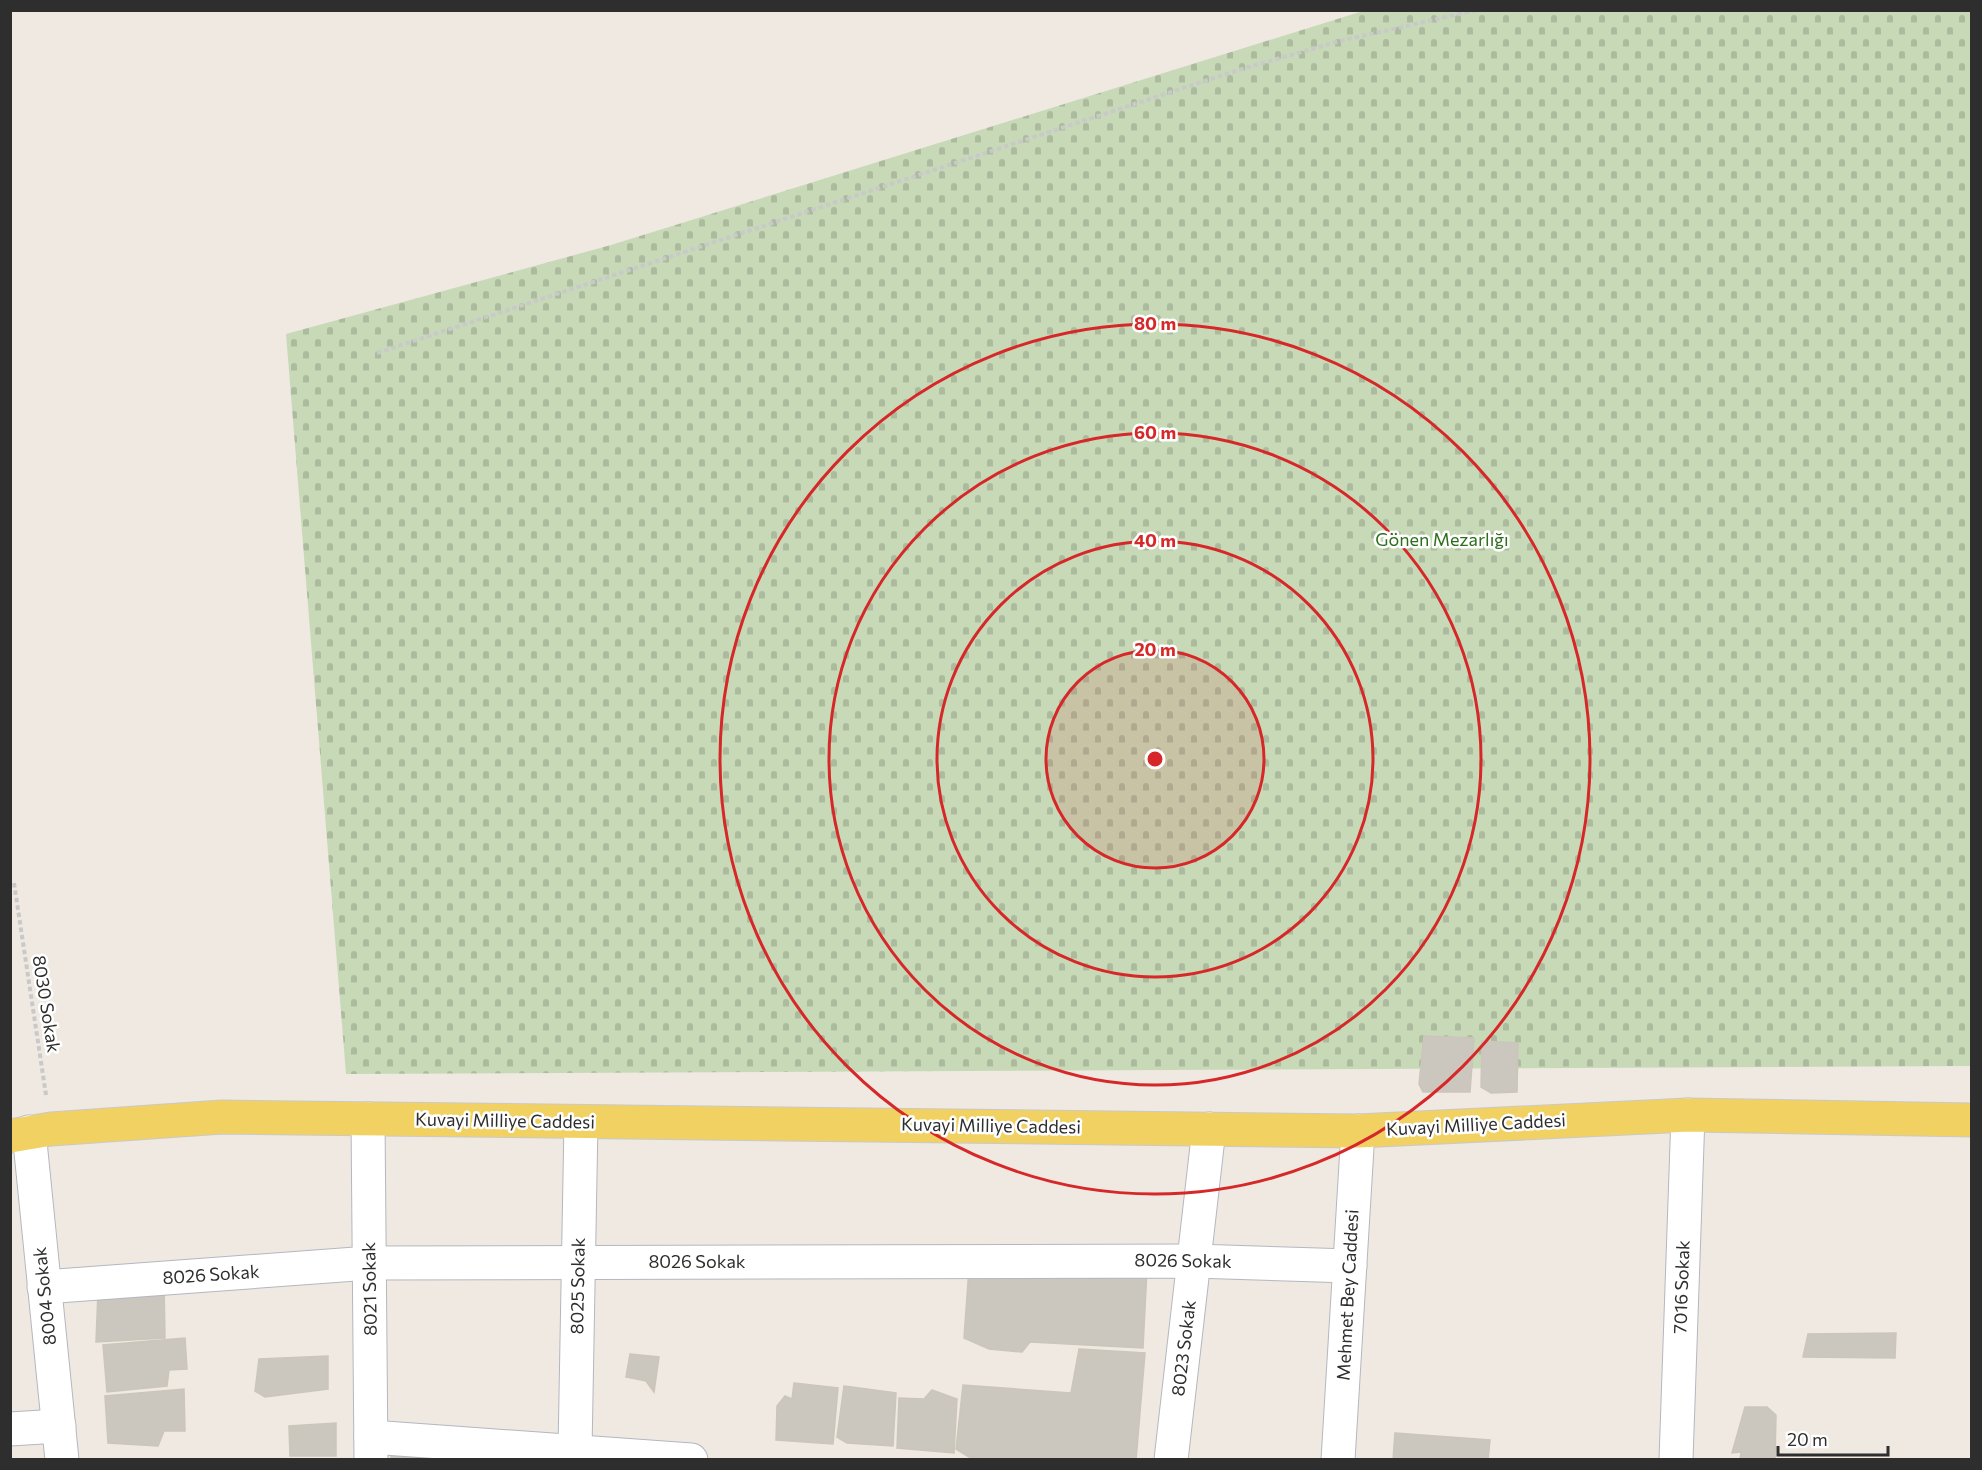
<svg xmlns="http://www.w3.org/2000/svg" width="1982" height="1470" font-family="Commissioner,sans-serif">
	<style>
		.cemetery { fill: url(#cemetery-stones) }
		.building { fill: #cbc7bf; stroke: #cbc5ba; stroke-width: 1.5 }
		.lines { fill: none; stroke-linecap: round; stroke-linejoin: round }
		.minor-casing { stroke: #b4b7c1; stroke-width: 35 }
		.major-casing { stroke: #c9c9c9; stroke-width: 35 }
		.path { stroke: #c9c9c9; stroke-width: 4; stroke-dasharray: 4.5 3; stroke-linecap: butt }
		.minor { stroke: #fff; stroke-width: 33 }
		.major { stroke: #f2d163; stroke-width: 33 }
		.ring { fill: none; stroke: #d62828; stroke-width: 3 }
		.labels { text-anchor: middle; stroke-width: 5; stroke-linejoin: round; paint-order: stroke }
		.park-label { font-size: 18px; fill: #2c6e1b; stroke: #fff }
		.street-label { font-size: 18px; fill: #2e2e2e; stroke: #fff }
		.centre { fill: #d62828; stroke: #fff; stroke-width: 3 }
		.ring-label { font-size: 18px; text-anchor: middle; font-weight: bold; fill: #d62828; stroke: #fff; stroke-width: 5; stroke-linejoin: round; paint-order: stroke }
	</style>
	<defs>
		<pattern id="cemetery-stones" width="16" height="16" patternUnits="userSpaceOnUse" patternTransform="scale(1.5)"><rect width="16" height="16" fill="#c8d9b8"/><path d="M2 7V4a2 2 0 0 1 4 0v3zM10 15v-3a2 2 0 0 1 4 0v3z" fill="#acbb9e"/></pattern>
	</defs>
	<rect width="100%" height="100%" fill="#efe9e1"/>
	<polygon class="cemetery" points="1363,11 1971,11 1971,1066 346,1074 286,334 611,245"/>
	<g class="building">
		<polygon points="1424,1036 1474,1038 1470,1092 1423,1092 1419,1084"/>
		<polygon points="1482,1041 1518,1043 1517,1092 1491,1093 1481,1087"/>
		<polygon points="969,1268 1147,1269 1143,1348 1030,1342 1022,1352 989,1349 964,1338"/>
		<polygon points="164,1283 165,1338 96,1342 98,1292"/>
		<polygon points="1896,1333 1895,1358 1803,1357 1808,1334"/>
		<polygon points="185,1338 187,1369 169,1370 167,1386 107,1392 103,1345"/>
		<polygon points="1079,1349 1145,1353 1136,1460 1008,1460 969,1457 956,1449 963,1385 1071,1393"/>
		<polygon points="630,1354 659,1357 654,1392 646,1381 626,1377"/>
		<polygon points="328,1356 328,1389 265,1397 255,1391 259,1359"/>
		<polygon points="794,1383 838,1388 833,1444 776,1440 777,1406 785,1396 792,1399"/>
		<polygon points="844,1386 896,1393 893,1446 847,1443 837,1437"/>
		<polygon points="184,1389 185,1431 164,1431 158,1446 108,1443 105,1396"/>
		<polygon points="932,1390 957,1399 954,1453 897,1448 899,1398 924,1399"/>
		<polygon points="1745,1407 1767,1407 1776,1415 1775,1460 1740,1460 1741,1452 1732,1453"/>
		<polygon points="336,1423 336,1456 290,1456 289,1426"/>
		<polygon points="1395,1433 1490,1440 1488,1460 1393,1460"/>
		<polygon points="391,1448 459,1460 391,1460"/>
	</g>
	<g class="lines">
		<g class="minor-casing">
			<g id="minor">
				<polyline points="368,1119 371,1460"/>
				<polyline points="29,1132 62,1460"/>
				<polyline points="44,1287 369,1263 1194,1261 1350,1266"/>
				<polyline points="10,1429 59,1426"/>
				<polyline points="371,1437 691,1460"/>
				<polyline points="575,1450 581,1122"/>
				<polyline points="1171,1460 1209,1129"/>
				<polyline points="1338,1460 1358,1131"/>
				<polyline points="1676,1460 1688,1115"/>
			</g>
		</g>
		<g class="major-casing">
			<polyline id="major" points="10,1136 51,1129 222,1117 1358,1131 1688,1115 1972,1120"/>
		</g>
		<g class="path">
			<polyline points="377,353 1235,71 1340,41 1477,10"/>
			<polyline points="14,883 46,1095"/>
		</g>
		<use href="#minor" class="minor"/>
		<use href="#major" class="major"/>
	</g>
	<circle cx="1155" cy="759" r="109" fill="#d62828" fill-opacity=".12"/>
	<g class="ring">
		<circle cx="1155" cy="759" r="109"/>
		<circle cx="1155" cy="759" r="218"/>
		<circle cx="1155" cy="759" r="326"/>
		<circle cx="1155" cy="759" r="435"/>
	</g>
	<g class="labels">
		<g class="park-label">
			<text x="1442" y="546">Gönen Mezarlığı</text>
		</g>
		<g class="street-label">
			<text transform="translate(46 1004) rotate(81)" y="6">8030 Sokak</text>
			<text transform="translate(505 1121) rotate(1)" y="6">Kuvayi Milliye Caddesi</text>
			<text transform="translate(1476 1125) rotate(-3)" y="6">Kuvayi Milliye Caddesi</text>
			<text transform="translate(991 1126) rotate(1)" y="6">Kuvayi Milliye Caddesi</text>
			<text transform="translate(1183 1261) rotate(1)" y="6">8026 Sokak</text>
			<text x="697" y="1268">8026 Sokak</text>
			<text transform="translate(211 1275) rotate(-4)" y="6">8026 Sokak</text>
			<text transform="translate(578 1286) rotate(-89)" y="6">8025 Sokak</text>
			<text transform="translate(1682 1287) rotate(-88)" y="6">7016 Sokak</text>
			<text transform="translate(370 1289) rotate(-91)" y="6">8021 Sokak</text>
			<text transform="translate(1348 1295) rotate(-87)" y="6">Mehmet Bey Caddesi</text>
			<text transform="translate(45 1296) rotate(-96)" y="6">8004 Sokak</text>
			<text transform="translate(1184 1348) rotate(-83)" y="6">8023 Sokak</text>
		</g>
	</g>
	<circle cx="1155" cy="759" r="9" class="centre"/>
	<g class="ring-label">
		<text x="1155" y="330">80 m</text>
		<text x="1155" y="439">60 m</text>
		<text x="1155" y="547">40 m</text>
		<text x="1155" y="656">20 m</text>
	</g>
	<rect width="1982" height="1470" fill="none" stroke="#2e2e2e" stroke-width="24"/>
	<path d="M1778 1446v9h110v-9" fill="none" stroke="#2e2e2e" stroke-width="3"/>
	<text x="1787" y="1446" font-size="18" fill="#2e2e2e" stroke="#ffffff" stroke-width="4.5" paint-order="stroke">20 m</text>
</svg>
